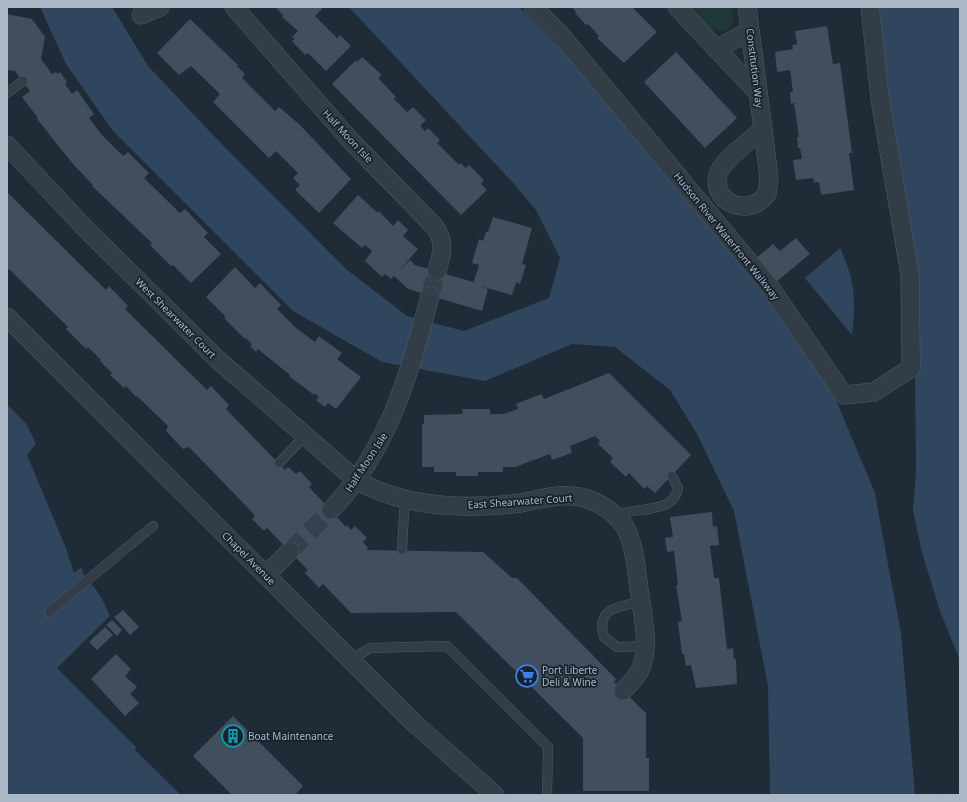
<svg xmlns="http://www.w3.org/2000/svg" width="967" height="802" font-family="'Noto Sans',sans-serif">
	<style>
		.green { fill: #213839 }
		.water { fill: #30465e }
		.pier { fill: #1f2b37 }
		.building { fill: #404e5d }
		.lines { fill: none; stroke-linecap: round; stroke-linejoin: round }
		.street-tunnel { stroke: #34404c; stroke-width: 18; stroke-dasharray: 18 9; stroke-linecap: butt }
		.lane-casing { stroke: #505b66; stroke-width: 10 }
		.street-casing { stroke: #505b66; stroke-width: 19 }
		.lane { stroke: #323d48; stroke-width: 9 }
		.street { stroke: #323d48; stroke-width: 18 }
		.labels { text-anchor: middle; stroke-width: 3.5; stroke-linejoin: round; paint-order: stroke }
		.street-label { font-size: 10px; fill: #acb8c5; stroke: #18222c }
		.poi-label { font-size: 10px; fill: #acb8c5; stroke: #18222c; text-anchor: start }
	</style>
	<rect width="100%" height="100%" fill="#1f2b37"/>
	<polygon class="green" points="688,7 731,7 734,23 725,31 708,30"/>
	<g class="water">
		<polygon points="40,7 112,7 148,66 213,135 346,269 407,316 464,331 549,298 560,258 536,210 515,185 349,7 519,7 572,61 764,290 836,400 875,493 879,516 901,633 915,795 770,795 768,686 734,511 697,434 670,390 615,347 572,344 485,381 382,362 293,311 113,131 66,64"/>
		<polygon points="875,7 960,7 960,728 905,512 913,510 916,471 914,274"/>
		<path d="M840,248C855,280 856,300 852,335L805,278Z"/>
		<polygon points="7,404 27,425 44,461 84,575 95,588 118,608 57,668 136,747 135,750 181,795 7,795"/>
	</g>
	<g class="pier">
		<polygon points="36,444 38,444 46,460 83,566 74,573 66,548 27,455"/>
		<polygon points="913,510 921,549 940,611 959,658 960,730 958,729 903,512"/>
		<polygon points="96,587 119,607 110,616 102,599 95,588"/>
		<polygon points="960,731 960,778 957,795 943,795 958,733"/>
	</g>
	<g class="building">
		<polygon points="275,7 321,7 322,9 315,16 337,38 340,35 351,46 326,71 308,53 305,55 292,41 295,39 292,37 298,31 282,17 284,16"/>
		<polygon points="572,7 632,7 657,32 624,63 597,38 599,36 588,24 586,25 575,13 576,12"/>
		<polygon points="7,14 32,19 45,37 41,59 52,74 56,72 58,74 60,72 67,82 65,84 72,94 77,90 94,114 89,118 102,135 123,156 128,152 149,173 144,178 180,213 185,209 208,233 204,237 221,254 191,283 173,265 171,266 150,245 152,243 92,186 93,185 73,164 37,119 38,118 22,97 30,91 15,71 7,70"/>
		<polygon points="190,19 238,65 237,66 245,74 242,78 275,111 279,107 300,125 351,179 319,213 295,190 300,185 293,178 298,173 276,151 269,158 213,102 220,94 191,66 179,75 157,53"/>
		<polygon points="827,26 833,64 840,63 852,153 849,153 854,190 821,195 819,182 814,183 813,178 796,180 793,160 802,159 800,148 798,149 797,137 799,137 794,103 791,104 790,92 793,92 790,70 777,72 775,52 793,49 792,45 797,44 795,31"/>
		<polygon points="676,52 737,118 705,148 644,82"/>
		<polygon points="362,57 382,75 378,78 396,97 394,99 407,112 413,107 426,120 420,126 425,131 428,128 440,140 437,143 459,165 460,163 466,168 469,165 484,180 481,184 487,190 461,215 332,84 356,60 357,62"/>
		<polygon points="7,192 106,290 109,286 128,306 125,309 207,390 211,386 229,405 226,409 285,470 288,467 296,474 300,471 312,484 309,487 346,527 347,525 351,530 355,526 367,538 363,542 368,548 366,550 483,552 512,578 517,578 616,679 614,682 646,713 646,758 649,758 649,791 583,791 583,738 456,612 351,613 323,584 319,588 305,573 308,570 267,528 264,531 252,519 255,516 250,510 189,447 183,449 166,431 168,426 137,396 136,397 126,386 124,388 110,375 112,373 100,361 101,360 88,347 86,349 66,329 68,327 9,269 7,272"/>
		<polygon points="358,195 378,213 379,211 393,226 398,220 408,230 403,236 418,249 399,271 410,260 415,265 473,282 473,284 479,265 472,263 479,239 483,241 486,232 488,232 493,217 532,228 522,264 526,265 520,284 516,282 512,295 480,286 488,289 482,311 408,289 394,276 391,279 385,274 382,277 365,261 372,251 365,245 362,248 333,223"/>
		<polygon points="796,238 810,254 776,282 756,258 773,244 780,251"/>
		<polygon points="235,267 255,288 260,283 281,305 277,309 296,328 315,342 319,336 342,353 337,359 361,377 336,409 328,403 325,407 316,400 319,397 315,393 314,395 289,376 290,375 258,349 256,352 250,346 252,344 246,338 245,339 224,318 226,317 206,297"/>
		<polygon points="609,373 691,455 655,493 647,486 644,489 629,473 626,477 610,462 613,458 598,444 600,441 595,436 570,446 572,453 552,460 550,454 515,467 503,467 503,472 478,472 478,476 456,476 456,472 434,472 434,467 422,467 422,424 424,424 424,415 463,414 462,409 490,409 490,414 504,414 518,409 516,404 541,394 544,399"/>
		<polygon points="712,512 713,527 717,526 719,545 710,546 714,578 719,578 727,649 733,648 734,659 736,659 737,684 696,688 691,665 686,666 684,654 682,654 678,622 682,621 676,585 678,585 674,551 667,552 665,538 673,537 670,517"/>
		<polygon points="123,610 139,627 130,635 114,617"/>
		<polygon points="112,620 122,630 117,636 106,625"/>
		<polygon points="105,627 113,635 97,650 89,642"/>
		<polygon points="116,654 131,669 125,676 137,687 130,694 139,703 125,716 91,679"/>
		<polygon points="233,716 303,786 295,795 232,795 193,756"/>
	</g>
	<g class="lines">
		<g class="street-tunnel">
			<polyline points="430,296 437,271"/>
			<polyline points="290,551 331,510"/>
		</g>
		<g class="lane-casing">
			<g id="lane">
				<polyline points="7,93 23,81"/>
				<polyline points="279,463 305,436"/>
				<path d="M615,516C635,506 674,515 678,488L672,476"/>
				<polyline points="402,550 404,512 406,500"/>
				<path d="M641,602C620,606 595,608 604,637L617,647L645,646"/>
				<polyline points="49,612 153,526"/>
				<polyline points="351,660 370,648 447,646 548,747 547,795"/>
			</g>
		</g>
		<g class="street-casing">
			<g id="street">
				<path d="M234,7L352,142L434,226C446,241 442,254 437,271"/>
				<polyline points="533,7 560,34 770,287 844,395 874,392 911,368 910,275 880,99 870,7"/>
				<polyline points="677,7 758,93"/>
				<polyline points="747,7 763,129"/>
				<polyline points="141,15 160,7"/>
				<polyline points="716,49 750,31"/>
				<path d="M763,129L769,178L767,194C747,220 708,200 719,172C725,158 751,140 763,129Z"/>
				<path d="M7,145L83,226L217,359L356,480C405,508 465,510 521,503C538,500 555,494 572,496C592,497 614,510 625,527C636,547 636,573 640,595C643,618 651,651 639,672C635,679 628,685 623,691"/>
				<polyline points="7,317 414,723 495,795"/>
				<path d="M331,510C388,451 410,373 430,296"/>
				<polyline points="266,575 290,551"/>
			</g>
		</g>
		<use href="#lane" class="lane"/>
		<use href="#street" class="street"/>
	</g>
	<defs>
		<g id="supermarket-ring" transform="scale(1.15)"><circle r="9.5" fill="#18222c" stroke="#3f7fe0" stroke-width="1.5"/><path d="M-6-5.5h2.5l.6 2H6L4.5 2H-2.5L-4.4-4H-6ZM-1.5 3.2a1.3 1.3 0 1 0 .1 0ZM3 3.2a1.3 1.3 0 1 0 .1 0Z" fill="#3f7fe0"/></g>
		<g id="building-ring" transform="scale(1.15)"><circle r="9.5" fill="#18222c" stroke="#0f9aa8" stroke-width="1.5"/><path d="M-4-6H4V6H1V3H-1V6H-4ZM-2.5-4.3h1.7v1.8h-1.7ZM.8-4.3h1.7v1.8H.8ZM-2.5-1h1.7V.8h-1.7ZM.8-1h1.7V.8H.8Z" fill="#0f9aa8"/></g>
	</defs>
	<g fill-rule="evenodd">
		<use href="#supermarket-ring" x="527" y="676"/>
		<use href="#building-ring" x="233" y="736"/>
	</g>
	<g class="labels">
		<g class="street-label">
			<text transform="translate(755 68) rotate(83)" y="4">Constitution Way</text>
			<text transform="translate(348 136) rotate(47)" y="4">Half Moon Isle</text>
			<text transform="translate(727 236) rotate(51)" y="4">Hudson River Waterfront Walkway</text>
			<text transform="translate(176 318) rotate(45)" y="4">West Shearwater Court</text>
			<text transform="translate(366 462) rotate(-57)" y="4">Half Moon Isle</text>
			<text transform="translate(520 501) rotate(-4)" y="4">East Shearwater Court</text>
			<text transform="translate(249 558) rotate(45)" y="4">Chapel Avenue</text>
		</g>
		<g class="poi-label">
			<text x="542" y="674">Port Liberte<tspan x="542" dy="12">Deli &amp; Wine</tspan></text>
			<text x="248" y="740">Boat Maintenance</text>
		</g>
	</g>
	<rect width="967" height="802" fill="none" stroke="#acb8c5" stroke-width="16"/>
</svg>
